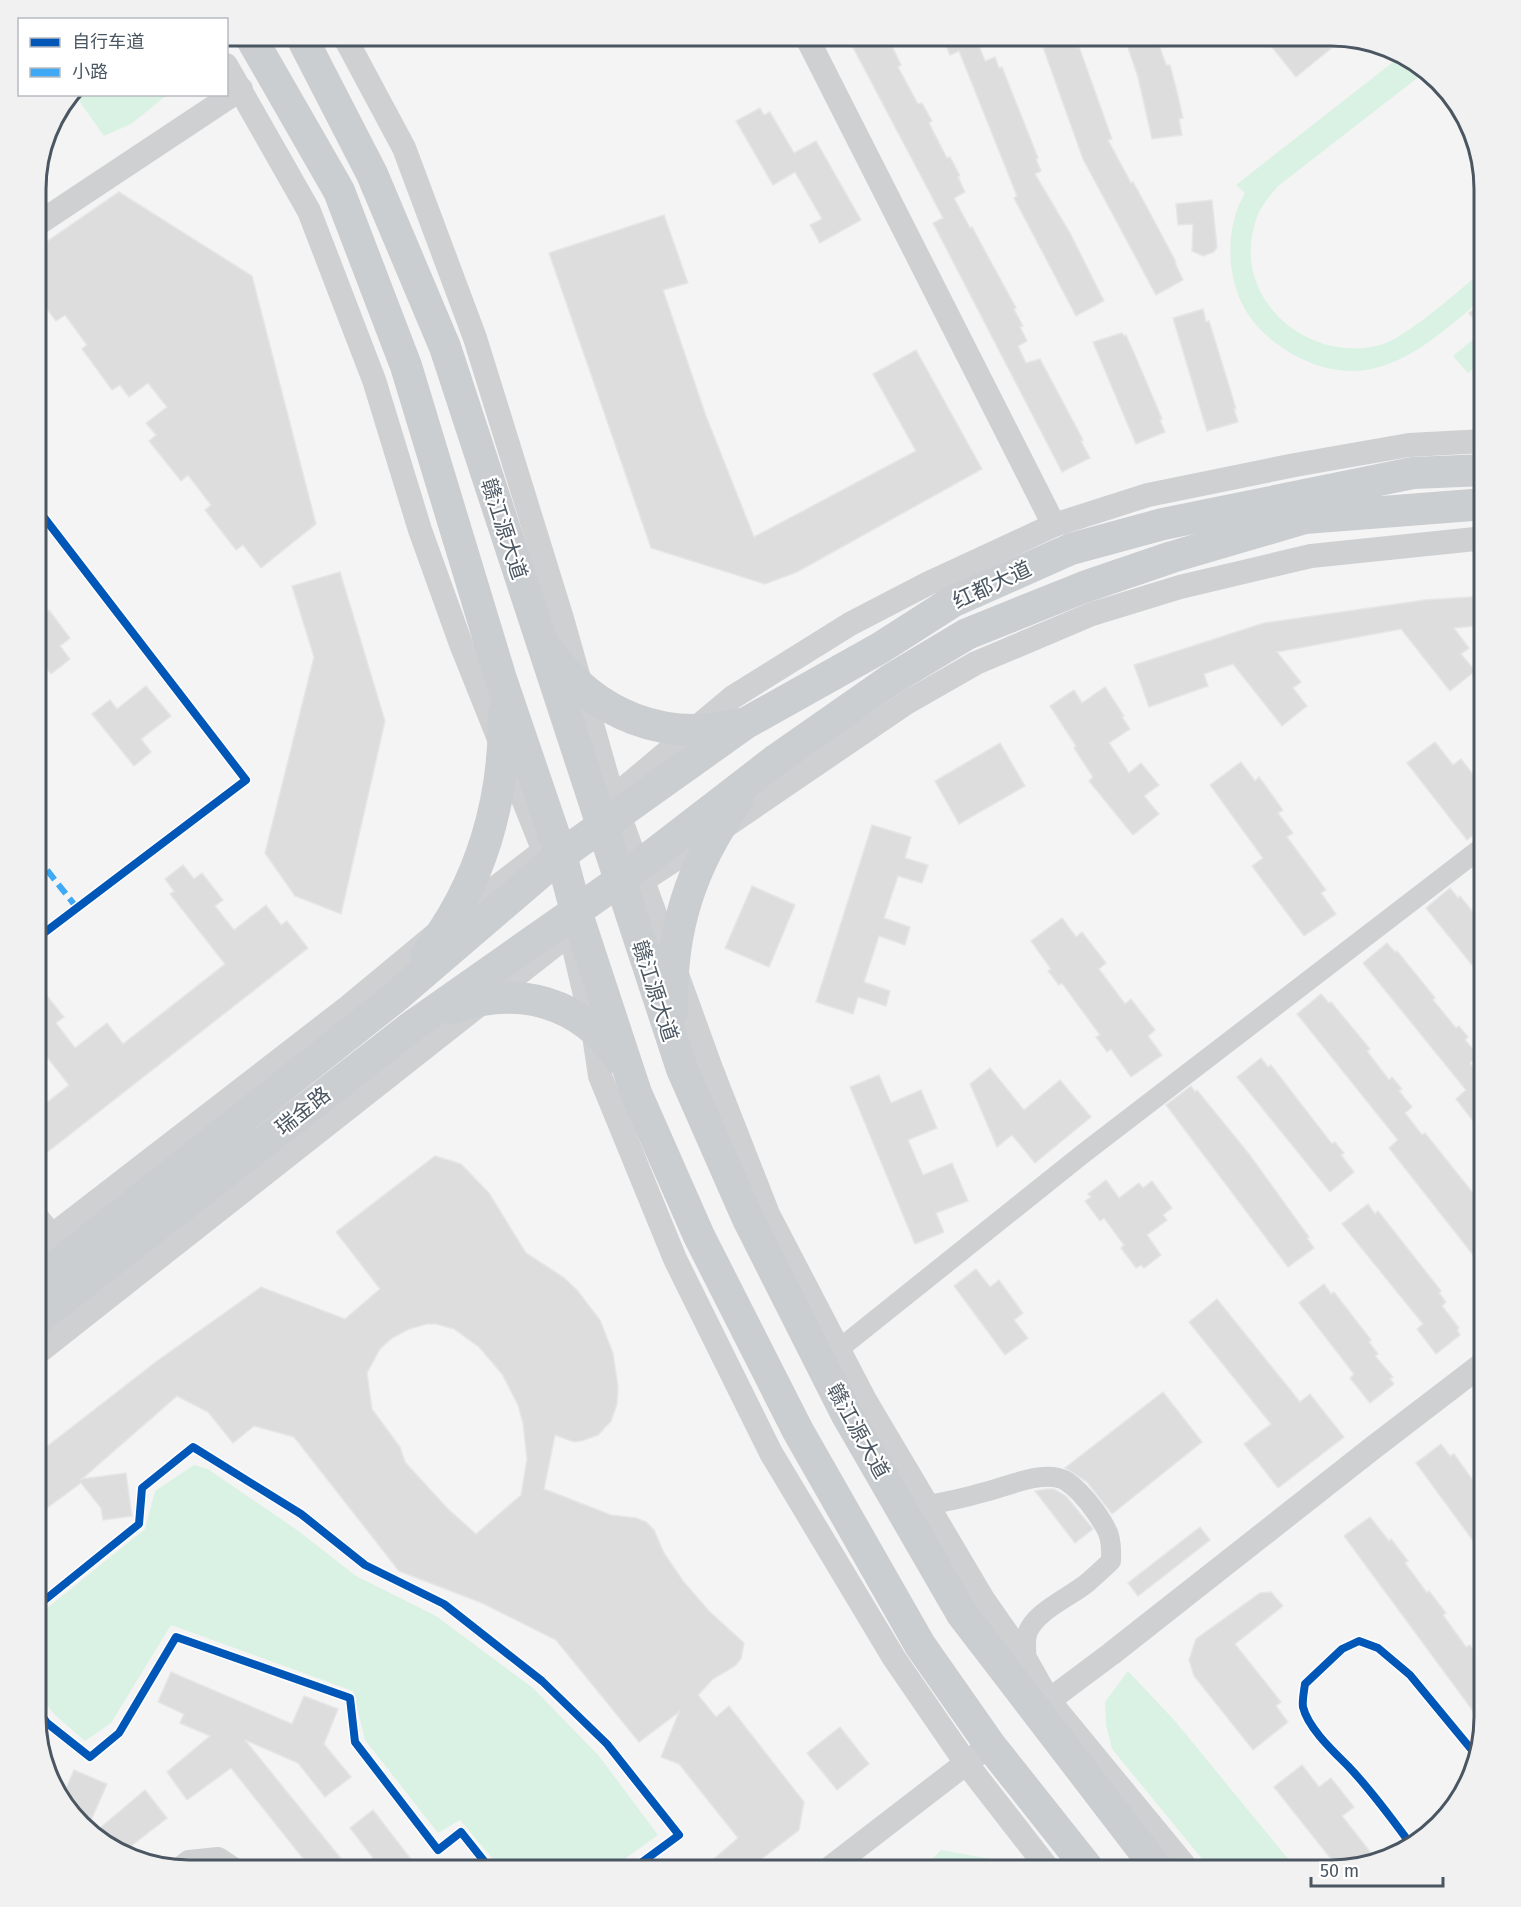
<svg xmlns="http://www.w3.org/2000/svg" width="1521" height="1907" font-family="'Fira Sans','Noto Sans SC',sans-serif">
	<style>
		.green { fill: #d9f2e3 }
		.building { fill: #ddddde; stroke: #e5e6e7; stroke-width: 1.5; fill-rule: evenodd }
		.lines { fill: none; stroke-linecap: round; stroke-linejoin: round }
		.minor { stroke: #ced0d2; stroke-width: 20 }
		.tertiary { stroke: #ced0d2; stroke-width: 24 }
		.primary { stroke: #caced1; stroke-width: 32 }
		.quiet { stroke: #3fa9f5; stroke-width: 6; stroke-dasharray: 12 6; stroke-linecap: butt }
		.cycleway-casing { stroke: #fff; stroke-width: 11 }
		.cycleway { stroke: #0057b8; stroke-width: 8 }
		.labels { text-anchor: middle; stroke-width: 4.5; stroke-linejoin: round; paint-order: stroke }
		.street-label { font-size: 21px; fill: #4a5661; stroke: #fff }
		.rim { fill: none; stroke: #4a5661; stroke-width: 3 }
	</style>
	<rect width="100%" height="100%" fill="#f4f4f4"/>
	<g class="green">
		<path d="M1402,55L1408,56L1425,72L1278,186C1269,197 1260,207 1256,220C1230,296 1304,362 1377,346C1405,340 1460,289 1485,269V297C1451,324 1415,360 1371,369C1330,378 1284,356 1257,326C1226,292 1222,232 1245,193L1236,185Z"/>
		<polygon points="75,95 167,95 131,124 104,136"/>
		<polygon points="1485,330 1485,359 1468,373 1453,356"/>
		<polygon points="194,1465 208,1469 297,1530 356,1576 436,1616 533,1688 599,1756 658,1835 608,1871 503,1871 460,1820 438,1833 365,1740 353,1691 171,1625 111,1723 85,1741 54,1714 36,1691 36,1617 145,1529 155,1491"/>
		<polygon points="1128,1671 1175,1721 1298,1871 1212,1871 1112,1749 1106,1725 1105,1702"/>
		<polygon points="941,1850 1013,1863 1019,1871 937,1871 930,1862"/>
	</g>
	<g class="building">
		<polygon points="847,36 882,36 888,48 892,46 901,65 898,67 918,104 922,103 932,121 929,123 947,158 950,157 960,176 958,177 965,192 954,198 970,228 972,227 1016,308 1014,309 1023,326 1020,327 1027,341 1018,346 1026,363 1040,359 1083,440 1081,441 1090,458 1062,472 933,223 943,218"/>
		<polygon points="942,36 994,36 978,43 985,61 995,57 999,68 1002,67 1038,158 1036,159 1041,171 1035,174 1070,233 1104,301 1076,316 1014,198 1017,196 959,51 950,55"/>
		<polygon points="1072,36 1076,48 1079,47 1112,139 1108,140 1131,183 1133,182 1150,213 1176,262 1175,263 1183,280 1156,295 1083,159 1043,47"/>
		<polygon points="1124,36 1156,36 1166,65 1170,65 1177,92 1183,118 1179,119 1182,135 1152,139 1138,77"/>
		<polygon points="1263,36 1341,36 1345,37 1296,77"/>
		<polygon points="760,108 764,115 770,112 794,153 816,141 861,220 820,243 810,225 822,219 795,172 773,185 736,121"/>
		<polygon points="119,192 252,276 316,524 261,568 243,545 236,550 205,510 211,505 188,475 181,481 149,441 156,435 146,423 167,407 148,383 129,397 120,385 112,390 82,349 87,345 65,315 56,321 36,295 36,249"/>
		<polygon points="1212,200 1217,247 1214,252 1203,256 1192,251 1193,224 1178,225 1176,204"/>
		<polygon points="664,215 688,283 663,290 706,416 754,537 916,451 873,374 916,350 982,469 797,572 765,584 651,548 549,253"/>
		<polygon points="1485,300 1485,317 1477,323 1469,313"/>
		<polygon points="1203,309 1206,322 1209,321 1226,376 1236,409 1234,409 1238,422 1207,431 1173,318"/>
		<polygon points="1122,333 1124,336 1126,335 1140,367 1162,419 1160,420 1165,432 1136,444 1093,342"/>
		<polygon points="340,572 385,721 341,914 295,896 265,853 314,657 292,586"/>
		<polygon points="1485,596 1485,625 1454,628 1469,648 1461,654 1475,671 1450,691 1401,629 1277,652 1301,682 1293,688 1307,706 1282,726 1233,664 1204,674 1208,686 1149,707 1134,665 1264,623 1425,600"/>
		<polygon points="49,610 70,638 60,646 70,659 51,674 36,655 36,620"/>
		<polygon points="146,686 171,716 141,739 151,752 134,766 92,714 110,700 117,709"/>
		<polygon points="1105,687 1124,716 1122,717 1130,729 1109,743 1129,773 1141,763 1159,785 1144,796 1159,814 1133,835 1089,781 1093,777 1074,748 1076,746 1050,706 1074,690 1082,703"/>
		<polygon points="1435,742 1453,765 1461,759 1483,787 1475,793 1485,806 1485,826 1467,840 1407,763"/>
		<polygon points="1000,743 1025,786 959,824 935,781"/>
		<polygon points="1241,762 1255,781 1259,777 1283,810 1278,813 1293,833 1287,837 1326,890 1321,893 1336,914 1304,936 1252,866 1263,858 1210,785"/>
		<polygon points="872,825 911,837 905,858 928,865 922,883 898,876 884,918 910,927 905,945 879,936 864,982 890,991 886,1006 858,997 853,1014 816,1002"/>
		<polygon points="183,865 194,879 202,873 223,900 215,906 234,930 266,905 281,925 287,921 308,948 36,1161 36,1111 69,1085 36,1043 36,982 64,1017 56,1023 75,1048 107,1023 123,1044 225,964 170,894 174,891 165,879"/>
		<polygon points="752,886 795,905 769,967 725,948"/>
		<polygon points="1450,888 1458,898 1460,896 1485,927 1485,981 1426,908"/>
		<polygon points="1062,918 1076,937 1082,932 1106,963 1099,969 1125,1004 1131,999 1155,1030 1148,1036 1162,1055 1131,1077 1111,1049 1107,1052 1096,1037 1100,1035 1062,983 1059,985 1048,971 1051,969 1031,941"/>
		<polygon points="1387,943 1395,952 1397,951 1423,983 1435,998 1433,1000 1456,1028 1459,1026 1468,1037 1465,1040 1479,1056 1470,1063 1485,1081 1485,1136 1456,1099 1466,1090 1363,963"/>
		<polygon points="1321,994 1329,1003 1331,1002 1370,1049 1367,1051 1389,1080 1392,1077 1402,1089 1399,1091 1412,1107 1405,1113 1422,1135 1425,1133 1485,1208 1485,1270 1389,1148 1398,1140 1297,1014"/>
		<polygon points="1261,1058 1268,1067 1271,1065 1332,1144 1335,1142 1344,1153 1341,1155 1354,1172 1330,1192 1237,1077"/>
		<polygon points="990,1068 1024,1110 1060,1080 1091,1117 1035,1163 1012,1135 997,1147 970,1084"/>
		<polygon points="879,1075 891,1103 921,1090 937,1128 908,1140 923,1175 952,1163 968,1201 936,1213 944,1232 915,1244 850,1087"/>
		<polygon points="1191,1086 1195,1092 1197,1090 1249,1154 1309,1237 1307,1238 1314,1248 1288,1267 1166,1105"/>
		<path d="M435,1156L461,1164L489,1193L526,1253L563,1277L577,1290L600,1320L613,1353L618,1387L617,1404L611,1421L598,1435L581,1441L574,1442L555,1435L544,1489L611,1515L636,1518L646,1522L654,1530L664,1553L683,1581L709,1611L744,1643L741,1659L735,1666L713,1679L698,1695L716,1717L729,1706L804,1802L799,1830L746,1871H700L738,1838L679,1764L661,1757L679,1712L639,1742L556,1640L482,1603L399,1571L294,1437L254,1426L233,1443L208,1412L177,1396L82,1479L126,1473L132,1516L103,1520L101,1508L81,1483L36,1516V1455L157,1361L261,1287L345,1319L380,1289L336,1232ZM427,1324H436L454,1329L479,1347L502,1374L518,1405L523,1423L527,1459L521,1495L476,1534L447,1508L405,1462L400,1447L372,1409L367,1373L380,1349L392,1338L409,1329Z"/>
		<polygon points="1106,1180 1119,1198 1139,1183 1143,1188 1152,1181 1172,1208 1163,1215 1167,1220 1147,1235 1161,1255 1144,1268 1141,1265 1136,1268 1121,1248 1124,1245 1104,1218 1100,1221 1085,1201 1091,1197 1088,1194"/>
		<polygon points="1368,1204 1375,1214 1378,1211 1441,1291 1439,1293 1446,1302 1442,1306 1459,1328 1457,1330 1460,1335 1436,1354 1417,1329 1423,1324 1342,1224"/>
		<polygon points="976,1269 990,1287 999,1280 1023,1313 1014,1320 1028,1338 1005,1355 954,1286"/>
		<polygon points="1324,1284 1331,1294 1334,1292 1371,1340 1369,1342 1378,1354 1375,1356 1393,1377 1390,1379 1394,1384 1370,1403 1350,1378 1354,1374 1299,1303"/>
		<polygon points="1217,1299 1300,1402 1310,1394 1344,1437 1278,1488 1244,1444 1271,1424 1189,1322"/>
		<polygon points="1163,1392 1202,1442 1112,1514 1087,1482 1065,1468"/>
		<polygon points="1441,1444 1450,1456 1454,1454 1485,1497 1485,1557 1416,1463"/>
		<polygon points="1047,1489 1054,1489 1066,1496 1093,1529 1075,1543 1035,1491"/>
		<polygon points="1370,1517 1389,1541 1391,1539 1408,1561 1405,1563 1427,1593 1429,1591 1446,1613 1443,1615 1466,1647 1470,1645 1485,1665 1485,1702 1473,1711 1344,1536"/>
		<polygon points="1200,1527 1210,1540 1138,1596 1128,1583"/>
		<polygon points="1271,1592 1283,1606 1235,1644 1281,1702 1276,1706 1288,1722 1253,1750 1194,1676 1189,1660 1196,1639 1260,1593"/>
		<polygon points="171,1672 292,1724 304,1696 338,1709 324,1744 351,1777 325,1797 298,1763 245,1740 351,1871 313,1871 231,1768 187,1800 167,1772 210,1736 180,1723 184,1714 158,1702"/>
		<polygon points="840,1727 869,1764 837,1790 807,1753"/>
		<polygon points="1302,1765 1319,1787 1331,1778 1354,1807 1342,1816 1375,1858 1339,1869 1274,1787"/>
		<polygon points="74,1770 107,1784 88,1827 62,1803 61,1800"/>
		<polygon points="145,1790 167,1818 122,1853 113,1851 94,1833"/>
		<polygon points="373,1810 420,1871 383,1871 350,1828"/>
	</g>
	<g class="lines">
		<g class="minor">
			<polyline points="36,1213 63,1246"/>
			<polyline points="839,1349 1084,1153 1485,845"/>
			<path d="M927,1505C945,1502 964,1498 981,1493C1004,1488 1045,1468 1066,1481C1077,1488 1087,1500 1095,1511C1109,1531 1112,1537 1111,1561C1103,1569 1095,1576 1087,1583C1070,1597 1034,1612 1027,1634C1025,1643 1026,1652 1027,1662"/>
		</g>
		<g class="tertiary">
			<polyline points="344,36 404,148 475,338 561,615 613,798 712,1071 768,1214 865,1400 983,1599 1027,1662 1049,1701 1189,1871"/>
			<polyline points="806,36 1054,525"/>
			<polyline points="226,65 309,211 374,380 420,530 461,644 547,859"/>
			<polyline points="36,225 241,89"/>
			<polyline points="603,806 733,697 850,624 927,584 1054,525 1148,495 1295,465 1409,445 1485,441"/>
			<polyline points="633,887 714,834 906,703 976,663 1092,614 1180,587 1311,556 1485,538"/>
			<polyline points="573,944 593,1029 600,1076 675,1259 771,1453 894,1658 966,1763 1050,1871"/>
			<polyline points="36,1248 348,1007 448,924 546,849"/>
			<polyline points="36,1354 569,934"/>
			<polyline points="1036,1710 1111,1654 1374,1447 1485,1362"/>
			<polyline points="180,1869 189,1862 218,1859 236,1871"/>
			<polyline points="826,1871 978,1754"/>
		</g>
		<g class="primary">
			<polyline points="250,36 339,191 406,366 501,679 561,855 576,911 636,1093 699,1236 798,1431 920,1645 990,1745 1090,1871"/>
			<polyline points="301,36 372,174 445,347 682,1069 748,1219 847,1415 962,1614 1159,1871"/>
			<path d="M550,653C596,715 664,743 741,724"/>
			<path d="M426,955C481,885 505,800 504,713"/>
			<path d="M453,1008C518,985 580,1001 620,1059"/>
			<path d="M672,1012C670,931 690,867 737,801"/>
			<polyline points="36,1282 393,999 561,855 746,723 880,648 952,602 1071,549 1163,524 1413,473 1485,470"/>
			<polyline points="36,1320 411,1027 619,881 777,759 890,680 967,634 1084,587 1172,557 1305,518 1485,504"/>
		</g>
		<g class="quiet">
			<polyline points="36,544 54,530"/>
			<polyline points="36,856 77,908"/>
		</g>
		<g class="cycleway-casing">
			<g id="cycleway">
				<polyline points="36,939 246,780 36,507"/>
				<polyline points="36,1607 139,1524 142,1488 193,1447 301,1514 365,1565 444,1604 542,1681 607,1744 679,1835 630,1871"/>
				<polyline points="36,1707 47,1723 90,1757 119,1733 176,1637 350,1698 355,1742 438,1850 461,1832 492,1871"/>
				<path d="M1412,1846C1392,1819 1372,1791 1348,1766C1334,1752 1308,1728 1303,1707C1302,1701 1304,1691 1305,1684L1342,1649L1359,1641L1378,1648L1410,1675L1476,1755"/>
			</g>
		</g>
		<use href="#cycleway" class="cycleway"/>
	</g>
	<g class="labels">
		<g class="street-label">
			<text transform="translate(504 529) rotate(72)" y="7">赣江源大道</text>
			<text transform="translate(992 585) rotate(-25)" y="7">红都大道</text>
			<text transform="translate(655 991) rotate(72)" y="7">赣江源大道</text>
			<text transform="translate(303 1111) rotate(-38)" y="7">瑞金路</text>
			<text transform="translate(858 1431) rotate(61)" y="7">赣江源大道</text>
		</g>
	</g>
	<path d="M0 0H1521V1907H0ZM189 46H1331A143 143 0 0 1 1474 189V1717A143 143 0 0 1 1331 1860H189A143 143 0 0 1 46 1717V189A143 143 0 0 1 189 46Z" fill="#f1f1f2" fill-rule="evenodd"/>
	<path class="rim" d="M189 46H1331A143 143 0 0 1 1474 189V1717A143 143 0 0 1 1331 1860H189A143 143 0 0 1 46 1717V189A143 143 0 0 1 189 46Z"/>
	<rect x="18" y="18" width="210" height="78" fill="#ffffff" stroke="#b7bbc0" stroke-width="1.5"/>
	<rect x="30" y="38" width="30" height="9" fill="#0057b8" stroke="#b7bbc0" stroke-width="1.5"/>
	<text x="72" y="48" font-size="18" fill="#4a5661">自行车道</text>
	<rect x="30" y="68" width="30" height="9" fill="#3fa9f5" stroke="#b7bbc0" stroke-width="1.5"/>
	<text x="72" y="78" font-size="18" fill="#4a5661">小路</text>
	<path d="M1311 1877v9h132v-9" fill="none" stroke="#4a5661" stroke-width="3"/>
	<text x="1320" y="1877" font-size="18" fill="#4a5661" stroke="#ffffff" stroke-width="4.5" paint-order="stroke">50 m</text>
</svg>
